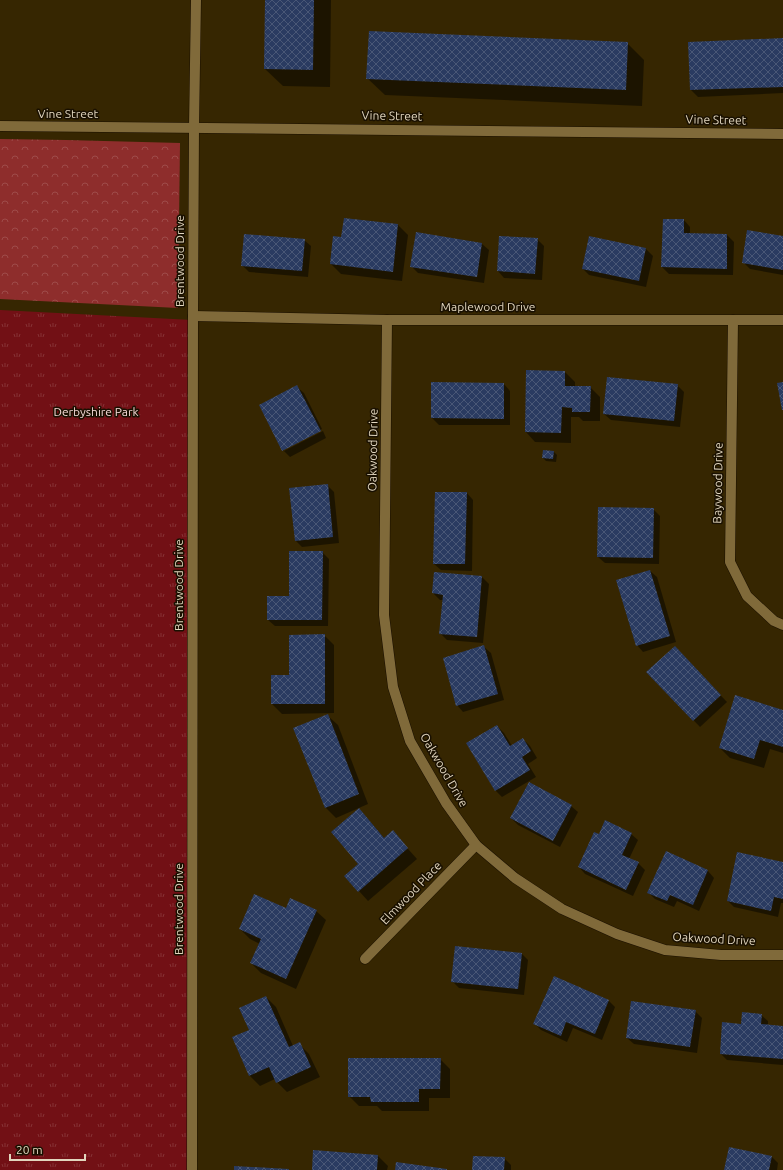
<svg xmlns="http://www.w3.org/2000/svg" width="783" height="1170" font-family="Ubuntu,sans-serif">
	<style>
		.forest { fill: url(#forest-crowns) }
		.park { fill: url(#park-tufts) }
		.shadow { fill: #0007 }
		.building { fill: url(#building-cross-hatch) }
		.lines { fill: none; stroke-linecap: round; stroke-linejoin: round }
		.street-casing { stroke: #1a1000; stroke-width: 11 }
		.secondary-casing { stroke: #1a1000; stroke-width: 11 }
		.street { stroke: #806a3a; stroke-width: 10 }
		.secondary { stroke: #806a3a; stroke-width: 10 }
		.labels { text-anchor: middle; stroke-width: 3; stroke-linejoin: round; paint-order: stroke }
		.street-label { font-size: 12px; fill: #e2d6be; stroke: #191001 }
		.park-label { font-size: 12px; fill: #f7dad7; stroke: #191001 }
	</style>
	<defs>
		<pattern id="forest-crowns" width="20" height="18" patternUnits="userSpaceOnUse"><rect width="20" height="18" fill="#8e2d2c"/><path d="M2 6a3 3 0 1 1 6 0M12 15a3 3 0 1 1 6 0" fill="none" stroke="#9e4b49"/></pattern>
		<pattern id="park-tufts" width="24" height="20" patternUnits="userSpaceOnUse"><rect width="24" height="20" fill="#721015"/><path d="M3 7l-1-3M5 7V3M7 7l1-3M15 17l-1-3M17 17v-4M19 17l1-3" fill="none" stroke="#863235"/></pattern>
		<pattern id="building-cross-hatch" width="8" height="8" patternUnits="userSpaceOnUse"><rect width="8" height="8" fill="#2a3b61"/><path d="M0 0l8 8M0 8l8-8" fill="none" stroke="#495776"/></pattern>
	</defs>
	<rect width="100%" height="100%" fill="#362601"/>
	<polygon class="forest" points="0,139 66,140 180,143 178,308 0,299"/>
	<polygon class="park" points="0,310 192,320 192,1170 0,1170"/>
	<g class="shadow">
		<polygon points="266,0 331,0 330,87 283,86 265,69"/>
		<polygon points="783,39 783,93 698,97 691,90 689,43"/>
		<polygon points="627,43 644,60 642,106 385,95 367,78"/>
		<polygon points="664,220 684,220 690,227 690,234 727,235 734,242 733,275 669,274 662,267"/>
		<polygon points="398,225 408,235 402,281 341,274 331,264 342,238"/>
		<polygon points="589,237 646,249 653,256 646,287 589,275 583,269"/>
		<polygon points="783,237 783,275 750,269 743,262"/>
		<polygon points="537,239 544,246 542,280 504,278 498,271"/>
		<polygon points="304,240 311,246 308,277 249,272 242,265"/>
		<polygon points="482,244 489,250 484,283 418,273 411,266"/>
		<polygon points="527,371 565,372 575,382 575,387 590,387 600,397 600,421 583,421 579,417 571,417 571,443 535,442 526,432"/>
		<polygon points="504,384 510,391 510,425 439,425 432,418"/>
		<polygon points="677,385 684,392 680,427 611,420 604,414"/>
		<polygon points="297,387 304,393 322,429 284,449 284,451 323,431 326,438 290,457 283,450"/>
		<polygon points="554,452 557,455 556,462 546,461 543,458"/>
		<polygon points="327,485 334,492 339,543 302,547 296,541"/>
		<polygon points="467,493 473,500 472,571 441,570 434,564"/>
		<polygon points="653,509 660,516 659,564 605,563 598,557"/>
		<polygon points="322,552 329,559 328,626 275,626 268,620 290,597"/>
		<polygon points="650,571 657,577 676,642 643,652 637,645"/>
		<polygon points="435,573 482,577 489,584 483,643 447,640 440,633 444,600 440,600 433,593"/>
		<polygon points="324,635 334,645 334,713 282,714 272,704 290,676"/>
		<polygon points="484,647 491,653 504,700 463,712 457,705"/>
		<polygon points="681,654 727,702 700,727 648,672"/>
		<polygon points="783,711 783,753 770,749 764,768 730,758 720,748"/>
		<polygon points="328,716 338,725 368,804 336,818 326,808 295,729"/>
		<polygon points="497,726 504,733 512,746 523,739 530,746 537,758 528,764 536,777 502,797 496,791"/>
		<polygon points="571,806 578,812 560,847 518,825 511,818"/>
		<polygon points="368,819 385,839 393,832 417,859 368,901 359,891 359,864"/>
		<polygon points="631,834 638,840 629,859 638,863 645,870 633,896 585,874 579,867 599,835"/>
		<polygon points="666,853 708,871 714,878 699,911 677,901 674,907 655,899 648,892"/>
		<polygon points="783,863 783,903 781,903 778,917 734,907 728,901"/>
		<polygon points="286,910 316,911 326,920 296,989 261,973 251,963 260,944 250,939 240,929"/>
		<polygon points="522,954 528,960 524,995 459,988 452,981"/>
		<polygon points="266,997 276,1007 293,1046 299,1044 309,1054 320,1077 287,1092 277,1082 275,1079 260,1086 250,1076 234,1038 250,1030"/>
		<polygon points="609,1001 615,1007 602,1040 573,1028 567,1042 541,1030 534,1023"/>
		<polygon points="695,1011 702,1018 697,1053 634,1044 627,1038"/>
		<polygon points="761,1015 768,1021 768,1025 783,1027 783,1065 727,1060 721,1054 742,1025"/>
		<polygon points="440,1059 450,1069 450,1098 429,1098 429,1111 382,1111 377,1106 359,1106 349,1096"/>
		<polygon points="378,1156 388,1166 387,1170 313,1170"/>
		<polygon points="772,1157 778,1163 777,1170 725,1170"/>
		<polygon points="504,1158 511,1165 511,1170 473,1170"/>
	</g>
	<g class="building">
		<polygon points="265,0 314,0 313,70 264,69"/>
		<polygon points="369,31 628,42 626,90 366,79"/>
		<polygon points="783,38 783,87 690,90 688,42"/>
		<polygon points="344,218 398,224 393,272 330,264 333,236 341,237"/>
		<polygon points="663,219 684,219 684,233 727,234 727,269 661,267"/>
		<polygon points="747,230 783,236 783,270 742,263"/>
		<polygon points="416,232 482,243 477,277 410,267"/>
		<polygon points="244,234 305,239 302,271 241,266"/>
		<polygon points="499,236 538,238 535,274 497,271"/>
		<polygon points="589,236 646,248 639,281 582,269"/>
		<polygon points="526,370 565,371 565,386 591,386 590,412 572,412 572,408 562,407 561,433 525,432"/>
		<polygon points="607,377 678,384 674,421 603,414"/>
		<polygon points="431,382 504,383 504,419 431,418"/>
		<polygon points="783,382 783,410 782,410 777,383"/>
		<polygon points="297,385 321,431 282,451 259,405"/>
		<polygon points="543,450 554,451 553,459 542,458"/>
		<polygon points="328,484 333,537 295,541 289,488"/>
		<polygon points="435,492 467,492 465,564 433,564"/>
		<polygon points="598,507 654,508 653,558 597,557"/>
		<polygon points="289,551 323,551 322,620 267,620 267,596 289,596"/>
		<polygon points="650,570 670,636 636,646 616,580"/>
		<polygon points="434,572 482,576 477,637 439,634 443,595 432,593"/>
		<polygon points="325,634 325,704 271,704 271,675 289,675 289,635"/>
		<polygon points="484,645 498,694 456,706 443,658"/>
		<polygon points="675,646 721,695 693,721 646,672"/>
		<polygon points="735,695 783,710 783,747 760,740 754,759 719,748"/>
		<polygon points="328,714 359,794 325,808 293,728"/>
		<polygon points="497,725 510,746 523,738 531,751 522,757 530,770 495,791 466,743"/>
		<polygon points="529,782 572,805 553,841 510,818"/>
		<polygon points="359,808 384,838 393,830 408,848 358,892 344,876 358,864 331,832"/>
		<polygon points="605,820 632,833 622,855 639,862 626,890 578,867 594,832 599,834"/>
		<polygon points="666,851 708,870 693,905 670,895 667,901 647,893"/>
		<polygon points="737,852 783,862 783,899 774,897 771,911 727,901"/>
		<polygon points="254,894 286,908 290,898 317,910 286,979 250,963 261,939 239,929"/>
		<polygon points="455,946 522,953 518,989 451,982"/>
		<polygon points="554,976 609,1000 595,1034 566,1022 561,1036 533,1024"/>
		<polygon points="266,996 289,1047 300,1042 311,1067 276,1083 269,1067 249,1076 232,1037 249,1030 239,1008"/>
		<polygon points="631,1001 696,1010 690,1047 626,1038"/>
		<polygon points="742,1012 762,1014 761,1024 783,1026 783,1059 720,1054 722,1022 741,1024"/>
		<polygon points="348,1058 441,1058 440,1089 419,1089 419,1102 371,1102 370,1097 348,1097"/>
		<polygon points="729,1147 772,1156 769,1170 724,1170"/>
		<polygon points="313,1150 378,1155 377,1170 312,1170"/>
		<polygon points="473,1156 505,1157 504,1170 472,1170"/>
		<polygon points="396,1162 447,1169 447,1170 395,1170"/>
		<polygon points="234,1166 289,1169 289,1170 234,1170"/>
	</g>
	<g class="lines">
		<g class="street-casing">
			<g id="street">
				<polyline points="0,126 783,134"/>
				<polyline points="193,316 387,320 783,320"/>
				<polyline points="387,320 384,615 393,687 410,741 446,803 476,845 515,878 562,909 617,934 665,950 721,955 783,955"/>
				<polyline points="733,320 730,562 747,596 774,621 783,625"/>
				<polyline points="365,959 476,845"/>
			</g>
		</g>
		<g class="secondary-casing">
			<polyline id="secondary" points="192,1170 193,316 194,127 196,0"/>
		</g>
		<use href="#street" class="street"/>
		<use href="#secondary" class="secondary"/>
	</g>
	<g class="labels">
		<g class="street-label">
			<text x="68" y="118">Vine Street</text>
			<text transform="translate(392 116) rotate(1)" y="4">Vine Street</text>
			<text transform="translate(716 120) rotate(1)" y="4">Vine Street</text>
			<text transform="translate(180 261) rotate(-90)" y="4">Brentwood Drive</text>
			<text x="488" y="311">Maplewood Drive</text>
			<text transform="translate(373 450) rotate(-89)" y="4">Oakwood Drive</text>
			<text transform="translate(718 483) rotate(-89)" y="4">Baywood Drive</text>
			<text transform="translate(179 585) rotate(-90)" y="4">Brentwood Drive</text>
			<text transform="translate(444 770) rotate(60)" y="4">Oakwood Drive</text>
			<text transform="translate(411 893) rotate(-46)" y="4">Elmwood Place</text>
			<text transform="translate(179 909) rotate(-90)" y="4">Brentwood Drive</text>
			<text transform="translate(714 939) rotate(3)" y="4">Oakwood Drive</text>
		</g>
		<g class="park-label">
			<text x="96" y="416">Derbyshire Park</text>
		</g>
	</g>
	<path d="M10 1154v6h75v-6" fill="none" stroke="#e2d6be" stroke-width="2"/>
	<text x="16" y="1154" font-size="12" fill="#e2d6be" stroke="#191001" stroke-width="3" paint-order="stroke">20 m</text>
</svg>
